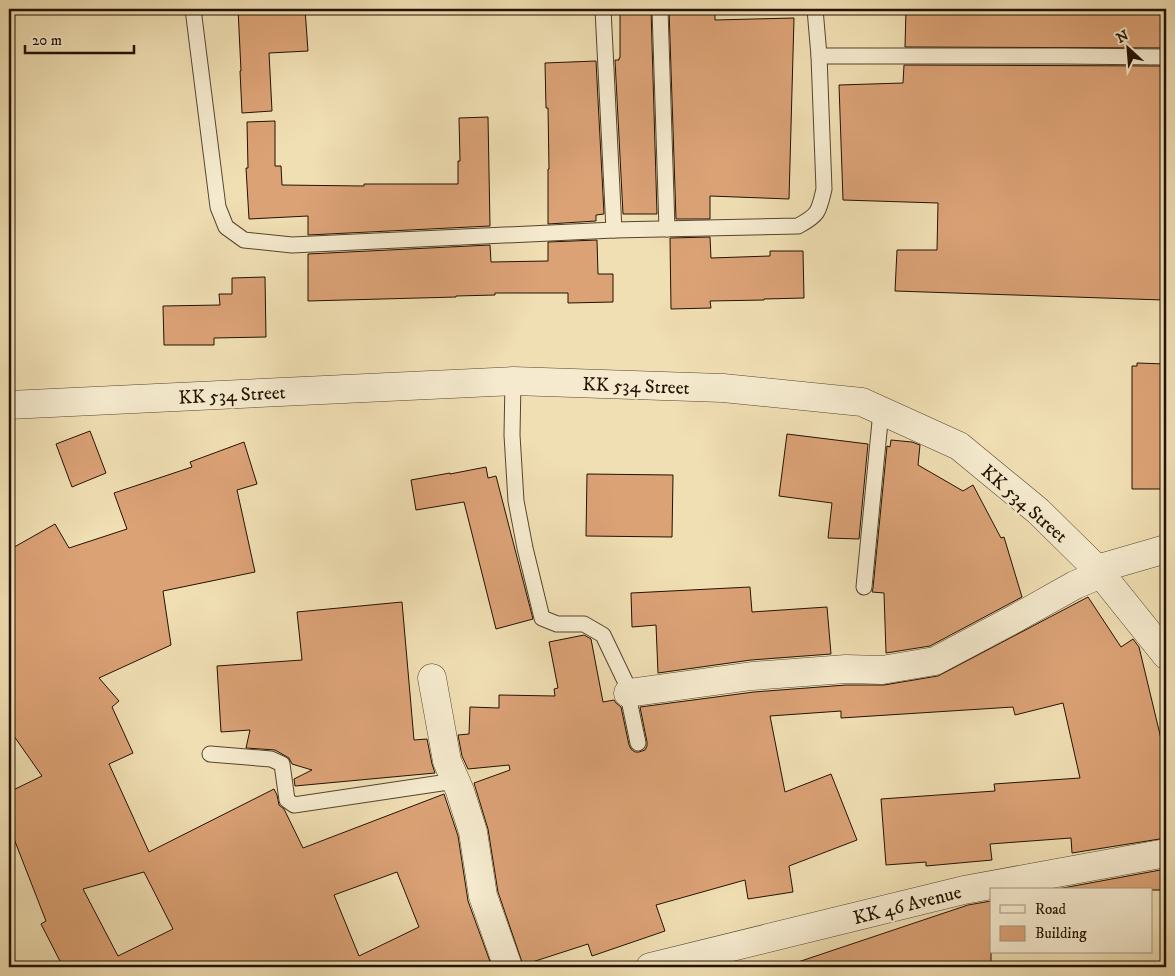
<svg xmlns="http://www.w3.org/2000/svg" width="1175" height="976" font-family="'IM FELL DW Pica',serif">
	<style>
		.building { fill: #dba276; stroke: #231200; fill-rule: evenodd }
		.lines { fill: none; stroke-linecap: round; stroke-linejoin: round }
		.service-casing { stroke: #56452d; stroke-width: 17 }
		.minor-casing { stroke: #56452d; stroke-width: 29 }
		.service { stroke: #f5eace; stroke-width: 15 }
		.minor { stroke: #f5eace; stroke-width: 28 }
		.labels { text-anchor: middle; stroke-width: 4.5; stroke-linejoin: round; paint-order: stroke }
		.street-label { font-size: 19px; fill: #231200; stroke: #f5eace }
	</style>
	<rect width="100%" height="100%" fill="#f0dfb3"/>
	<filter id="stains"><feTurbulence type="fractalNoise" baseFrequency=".004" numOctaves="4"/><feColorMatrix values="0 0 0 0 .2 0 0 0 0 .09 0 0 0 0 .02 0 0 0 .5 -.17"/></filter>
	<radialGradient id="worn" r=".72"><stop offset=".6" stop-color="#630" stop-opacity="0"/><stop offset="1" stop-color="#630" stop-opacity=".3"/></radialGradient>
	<g class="building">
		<polygon points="238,9 305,9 308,51 269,53 272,111 242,113 240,71 241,71"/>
		<polygon points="620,9 651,9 657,214 623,214 615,60 619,60 619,58 620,58"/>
		<polygon points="669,9 715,9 715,20 794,18 789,199 710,196 710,219 676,219"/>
		<polygon points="906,9 1166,9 1166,48 905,47"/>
		<polygon points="596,61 604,214 596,215 596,221 548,224 548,169 549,169 548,108 546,108 545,63"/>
		<polygon points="904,65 1166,66 1166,208 1163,300 895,291 897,250 937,250 938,203 843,200 839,85 903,83"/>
		<polygon points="488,117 490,226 308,235 308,216 249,219 246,168 248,168 247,122 275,121 275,166 281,166 282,185 364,186 364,184 458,184 458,161 460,161 459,118"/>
		<polygon points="710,237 711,258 770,256 770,251 803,251 804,298 764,299 764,300 710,301 711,308 671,309 670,238"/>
		<polygon points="597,240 598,274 613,274 613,302 568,303 568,293 495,293 495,295 456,296 456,297 308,301 308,254 490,245 491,262 548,261 548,242"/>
		<polygon points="265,277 266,337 214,338 214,345 164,345 163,306 220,305 219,294 232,294 232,278"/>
		<polygon points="1137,363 1166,364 1166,489 1132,489 1132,366 1137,366"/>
		<polygon points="90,431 106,473 72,487 56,444"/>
		<polygon points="787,434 868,444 859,539 828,538 832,503 779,496"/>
		<polygon points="891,440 912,442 920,445 918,465 963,491 973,485 1001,538 1004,537 1022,597 930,646 886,653 884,593 872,592 873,588 887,446 890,447"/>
		<path d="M244,442L257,484L237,490L255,572L163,591L171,645L99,678L119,701L112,707L133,753L109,764L149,852L274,789L277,795L279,805L284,809L303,848L444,794L458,836L468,901L492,967H63L41,924L46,921L9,826V792L42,776L9,729V550L55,524L69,548L127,529L114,493L192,467L190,462ZM144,872L173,929L118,956L83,889ZM397,872L419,927L359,956L334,895Z"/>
		<polygon points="486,467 488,478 496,476 533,619 496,629 464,502 416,510 411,480 450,473 450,474"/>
		<polygon points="587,474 673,475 672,537 586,536"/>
		<polygon points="750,587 752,612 827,607 831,654 751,660 658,673 656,625 632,627 631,593"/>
		<polygon points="1088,597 1121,647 1133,639 1139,647 1163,747 1166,747 1166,838 1072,853 1071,838 990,844 992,860 926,866 926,862 886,865 881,799 995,791 994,784 1080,778 1063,703 1015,715 1013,707 841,718 841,711 770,716 785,792 831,774 857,840 789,866 793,892 748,899 745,880 656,905 665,931 592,956 588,944 523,965 498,892 488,829 474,783 510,770 509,765 468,769 462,756 458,735 469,734 470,707 499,708 499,695 555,696 554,689 558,688 549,642 584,635 591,639 603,702 614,700 616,703 621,707 629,745 631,749 635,752 639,752 645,750 647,746 647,742 640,707 754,692 846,685 884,685 938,676"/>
		<polygon points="402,602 414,740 427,739 432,764 435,773 295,786 294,779 312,770 292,764 289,758 275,750 246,748 250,730 221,732 217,666 302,660 297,612"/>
		<polygon points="1166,869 1166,890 1052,890"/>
		<polygon points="991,901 991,967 799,967 798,962 968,905"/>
	</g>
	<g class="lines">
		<g class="service-casing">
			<g id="service">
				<path d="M193,9L218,207L226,227L244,240L292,245L614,230L798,226C819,215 819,211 824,189L819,56L815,9"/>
				<polyline points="603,9 614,230"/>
				<polyline points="660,9 667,229"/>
				<polyline points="819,56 1062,56 1166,57"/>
				<polyline points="513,381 512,435 516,501 525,548 542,618 557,624 584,624 603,635 625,681 638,743"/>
				<polyline points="864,587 881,411"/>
				<polyline points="210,754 271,759 282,764 287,800 294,805 455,781"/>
			</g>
		</g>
		<g class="minor-casing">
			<g id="minor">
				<polyline points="9,405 513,381 723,388 862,402 959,446 1038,511 1097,569 1166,655"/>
				<polyline points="1097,569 1166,549"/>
				<polyline points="432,678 447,761 460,791 473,832 483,896 508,967"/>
				<polyline points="628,693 752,676 846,669 882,670 935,661 1016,618 1075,585 1101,574"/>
				<polyline points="650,967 964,890 1166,853"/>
			</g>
		</g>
		<use href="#service" class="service"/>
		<use href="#minor" class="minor"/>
	</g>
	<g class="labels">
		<g class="street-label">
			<text transform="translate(636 385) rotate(2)" y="7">KK 534 Street</text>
			<text transform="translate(232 394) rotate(-3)" y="7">KK 534 Street</text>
			<text transform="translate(1025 503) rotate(41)" y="7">KK 534 Street</text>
			<text transform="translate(907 904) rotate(-14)" y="7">KK 46 Avenue</text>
		</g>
	</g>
	<rect width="1175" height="976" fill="none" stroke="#f0dfb3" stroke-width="30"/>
	<rect x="10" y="10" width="1155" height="956" fill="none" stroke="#231200" stroke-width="2.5"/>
	<rect x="15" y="15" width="1145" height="946" fill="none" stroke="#231200"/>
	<rect x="990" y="888" width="162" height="65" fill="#f5eace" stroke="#a1947c"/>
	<rect x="1000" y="905" width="25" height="8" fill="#f5eace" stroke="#a1947c"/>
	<text x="1035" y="914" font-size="15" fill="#231200">Road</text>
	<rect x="1000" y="926" width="25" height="15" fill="#dba276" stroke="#a1947c"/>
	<text x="1035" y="938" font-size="15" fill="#231200">Building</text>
	<g transform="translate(1128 48) rotate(334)" stroke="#f5eace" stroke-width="4" paint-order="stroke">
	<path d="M0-4L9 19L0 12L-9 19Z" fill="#231200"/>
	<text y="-8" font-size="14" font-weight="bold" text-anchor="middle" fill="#231200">N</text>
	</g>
	<path d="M25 45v8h109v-8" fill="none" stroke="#231200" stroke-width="2.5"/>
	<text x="32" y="45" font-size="15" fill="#231200" stroke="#f5eace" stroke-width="4" paint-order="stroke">20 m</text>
	<rect width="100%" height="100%" filter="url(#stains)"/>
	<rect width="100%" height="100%" fill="url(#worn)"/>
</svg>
